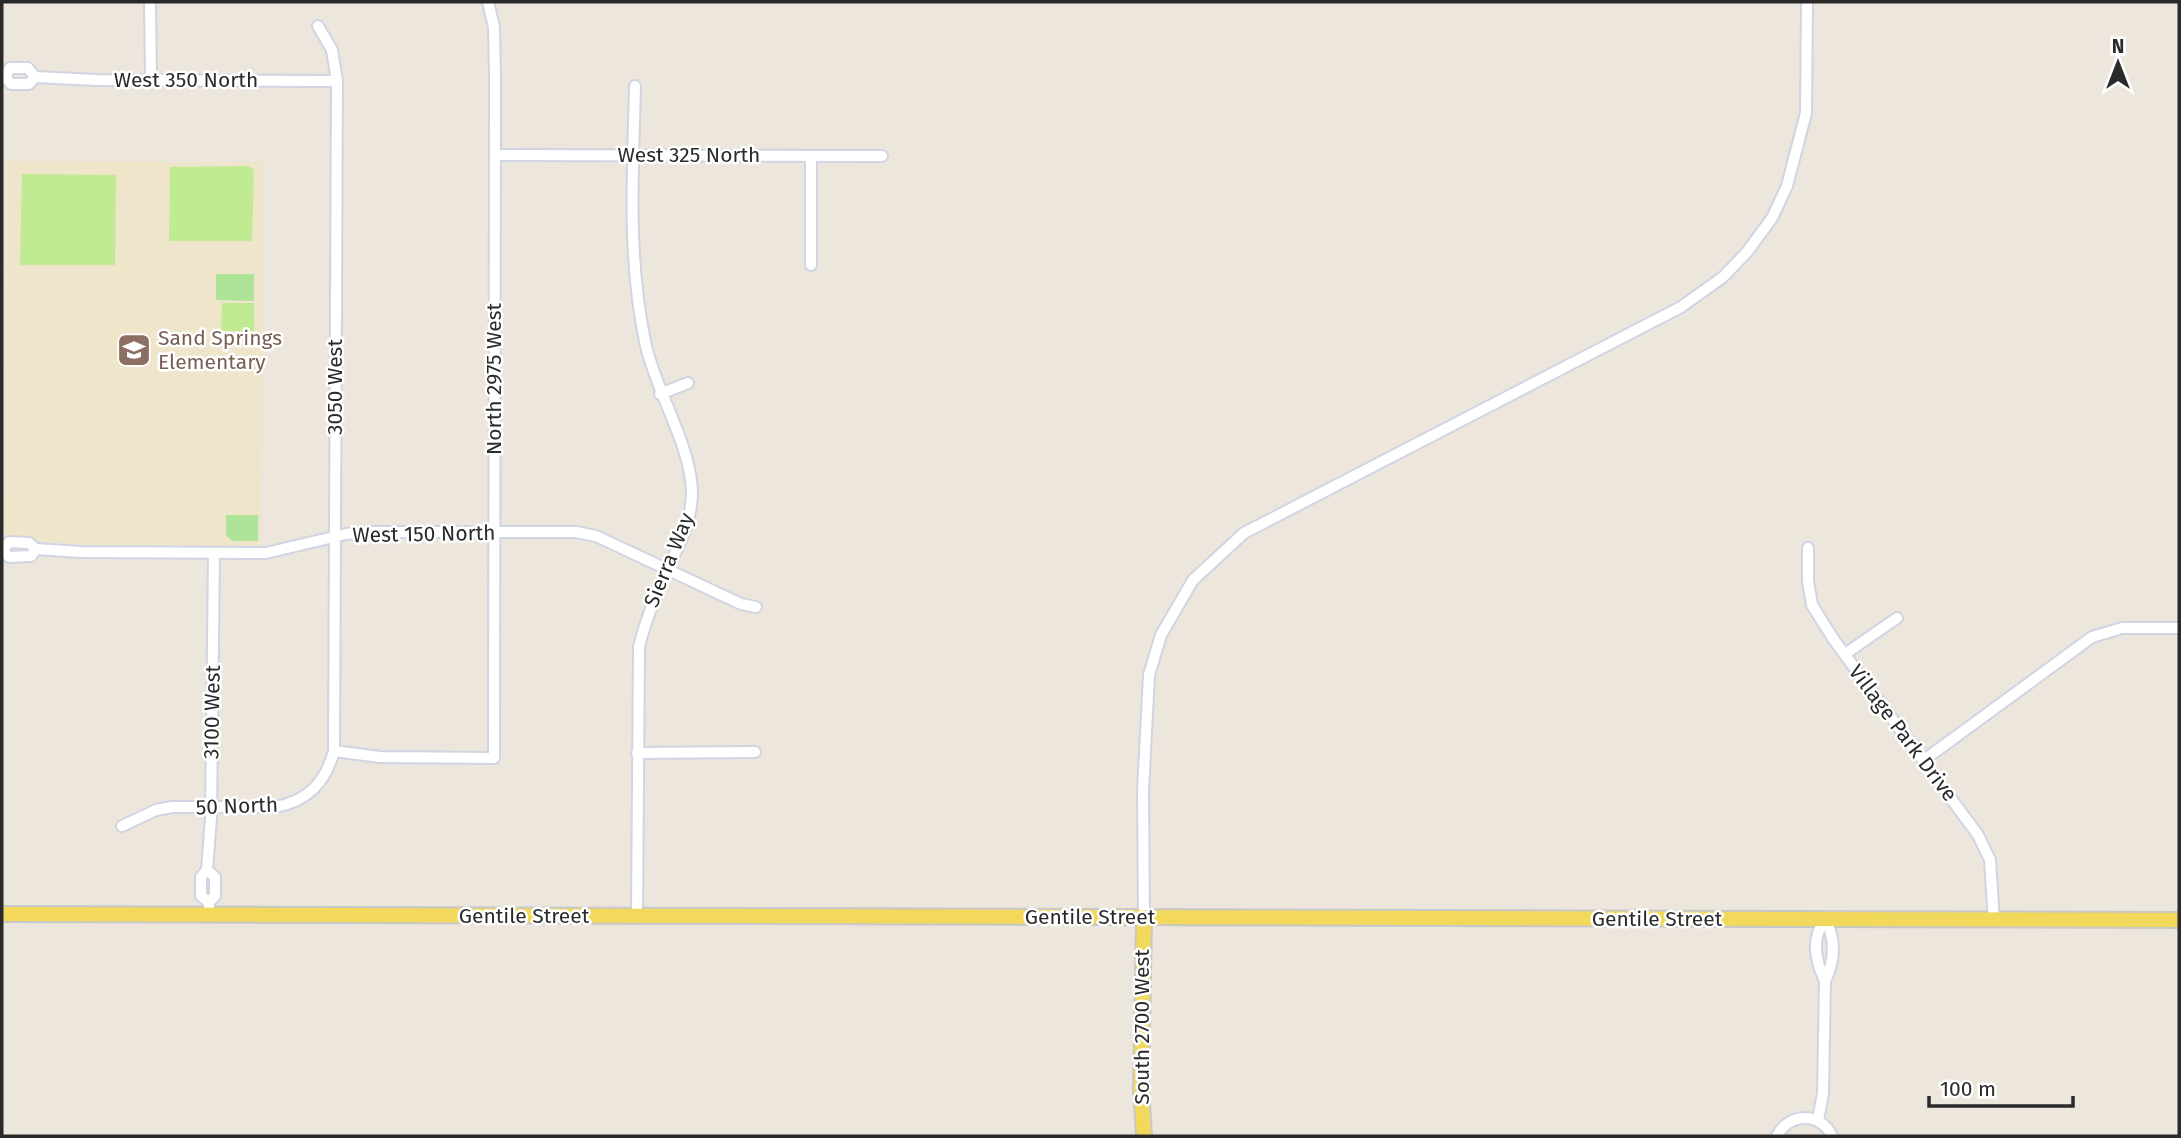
<svg xmlns="http://www.w3.org/2000/svg" width="2181" height="1138" font-family="'Fira Sans',sans-serif">
	<style>
		.education { fill: #eee5cb }
		.green { fill: #ade498 }
		.pitch { fill: #c1eb93 }
		.lines { fill: none; stroke-linecap: round; stroke-linejoin: round }
		.minor-casing { stroke: #d1d4e3; stroke-width: 14 }
		.major-casing { stroke: #c8c8c8; stroke-width: 18 }
		.minor { stroke: #fff; stroke-width: 10 }
		.major { stroke: #f2d85b; stroke-width: 14 }
		.labels { text-anchor: middle; stroke-width: 5; stroke-linejoin: round; paint-order: stroke }
		.street-label { font-size: 21px; fill: #2a2a2a; stroke: #fff }
		.education-label { font-size: 21px; fill: #785e54; stroke: #fff; text-anchor: start }
	</style>
	<rect width="100%" height="100%" fill="#ece6dc"/>
	<polygon class="education" points="7,161 263,162 261,546 97,546 5,538"/>
	<g class="green">
		<polygon points="216,274 254,274 254,301 216,300"/>
		<polygon points="226,515 258,515 258,541 232,541 226,535"/>
	</g>
	<g class="pitch">
		<polygon points="249,166 254,170 252,241 169,241 170,167"/>
		<polygon points="22,174 116,175 115,265 20,265"/>
		<polygon points="222,303 254,303 254,331 221,331"/>
	</g>
	<g class="lines">
		<g class="minor-casing">
			<g id="minor">
				<polyline points="150,2 151,80"/>
				<polyline points="318,26 332,50 337,81 334,751"/>
				<polyline points="2,77 5,77 11,84 29,84 35,77"/>
				<polyline points="5,77 10,68 28,68 35,77 96,80 337,81"/>
				<path d="M635,86C633,173 627,260 646,346C657,393 691,446 692,492C692,522 678,547 666,572C655,597 645,621 639,647L637,916"/>
				<polyline points="495,155 882,156"/>
				<polyline points="811,156 811,265"/>
				<polyline points="660,394 688,383"/>
				<polyline points="1808,548 1808,581 1812,605 1834,640 1978,835 1990,860 1994,920"/>
				<polyline points="2,550 9,557 31,556 36,549"/>
				<polyline points="3,550 9,542 29,543 36,549 80,552 266,553 346,534 370,532 576,532 596,536 741,604 756,607"/>
				<polyline points="1845,654 1897,618"/>
				<polyline points="637,753 755,752"/>
				<polyline points="1924,760 2092,637 2122,628 2179,628"/>
				<path d="M122,826L156,810L172,807H275C308,801 325,783 334,751L380,757L494,758L495,78L494,27L488,2"/>
				<polyline points="207,870 215,877 215,896 209,902 209,908"/>
				<polyline points="209,902 201,896 201,877 207,870 211,818 214,553"/>
				<polyline points="1144,918 1143,791 1149,675 1161,635 1193,580 1244,533 1681,307 1723,277 1747,252 1772,218 1787,186 1806,113 1807,2"/>
				<path d="M1818,1120L1823,1093L1825,981C1835,960 1836,939 1825,919C1811,939 1815,960 1825,981"/>
				<path d="M1777,1136C1789,1112 1821,1112 1832,1136"/>
			</g>
		</g>
		<g class="major-casing">
			<g id="major">
				<polyline points="2,914 2179,920"/>
				<polyline points="1144,918 1141,1089 1144,1136"/>
			</g>
		</g>
		<use href="#minor" class="minor"/>
		<use href="#major" class="major"/>
	</g>
	<defs>
		<g id="school-square" transform="scale(1.75)"><rect x="-9" y="-9" width="18" height="18" rx="4" fill="#8d6e63" stroke="#fff"/><path d="M0-5L7-2L0 1L-7-2ZM-4 1L0 2.5L4 1V4Q0 6-4 4Z" fill="#fff"/></g>
	</defs>
	<g fill-rule="evenodd">
		<use href="#school-square" x="134" y="350"/>
	</g>
	<g class="labels">
		<g class="street-label">
			<text x="186" y="87">West 350 North</text>
			<text x="689" y="162">West 325 North</text>
			<text transform="translate(494 379) rotate(-90)" y="7">North 2975 West</text>
			<text transform="translate(335 387) rotate(-90)" y="7">3050 West</text>
			<text transform="translate(424 534) rotate(-1)" y="7">West 150 North</text>
			<text transform="translate(669 560) rotate(-68)" y="7">Sierra Way</text>
			<text transform="translate(212 712) rotate(-89)" y="7">3100 West</text>
			<text transform="translate(1903 733) rotate(53)" y="7">Village Park Drive</text>
			<text transform="translate(237 806) rotate(-2)" y="7">50 North</text>
			<text x="524" y="923">Gentile Street</text>
			<text x="1090" y="924">Gentile Street</text>
			<text x="1657" y="926">Gentile Street</text>
			<text transform="translate(1142 1027) rotate(-90)" y="7">South 2700 West</text>
		</g>
		<g class="education-label">
			<text x="158" y="345">Sand Springs<tspan x="158" dy="24">Elementary</tspan></text>
		</g>
	</g>
	<rect width="2181" height="1138" fill="none" stroke="#2a2a2a" stroke-width="7"/>
	<g transform="translate(2118 63)" stroke="#ffffff" stroke-width="5" paint-order="stroke">
	<path d="M0-5L12 26L0 18L-12 26Z" fill="#2a2a2a"/>
	<text y="-10" font-size="19" font-weight="bold" text-anchor="middle" fill="#2a2a2a">N</text>
	</g>
	<path d="M1929 1096v10h144v-10" fill="none" stroke="#2a2a2a" stroke-width="3.5"/>
	<text x="1940" y="1096" font-size="21" fill="#2a2a2a" stroke="#ffffff" stroke-width="5" paint-order="stroke">100 m</text>
</svg>
